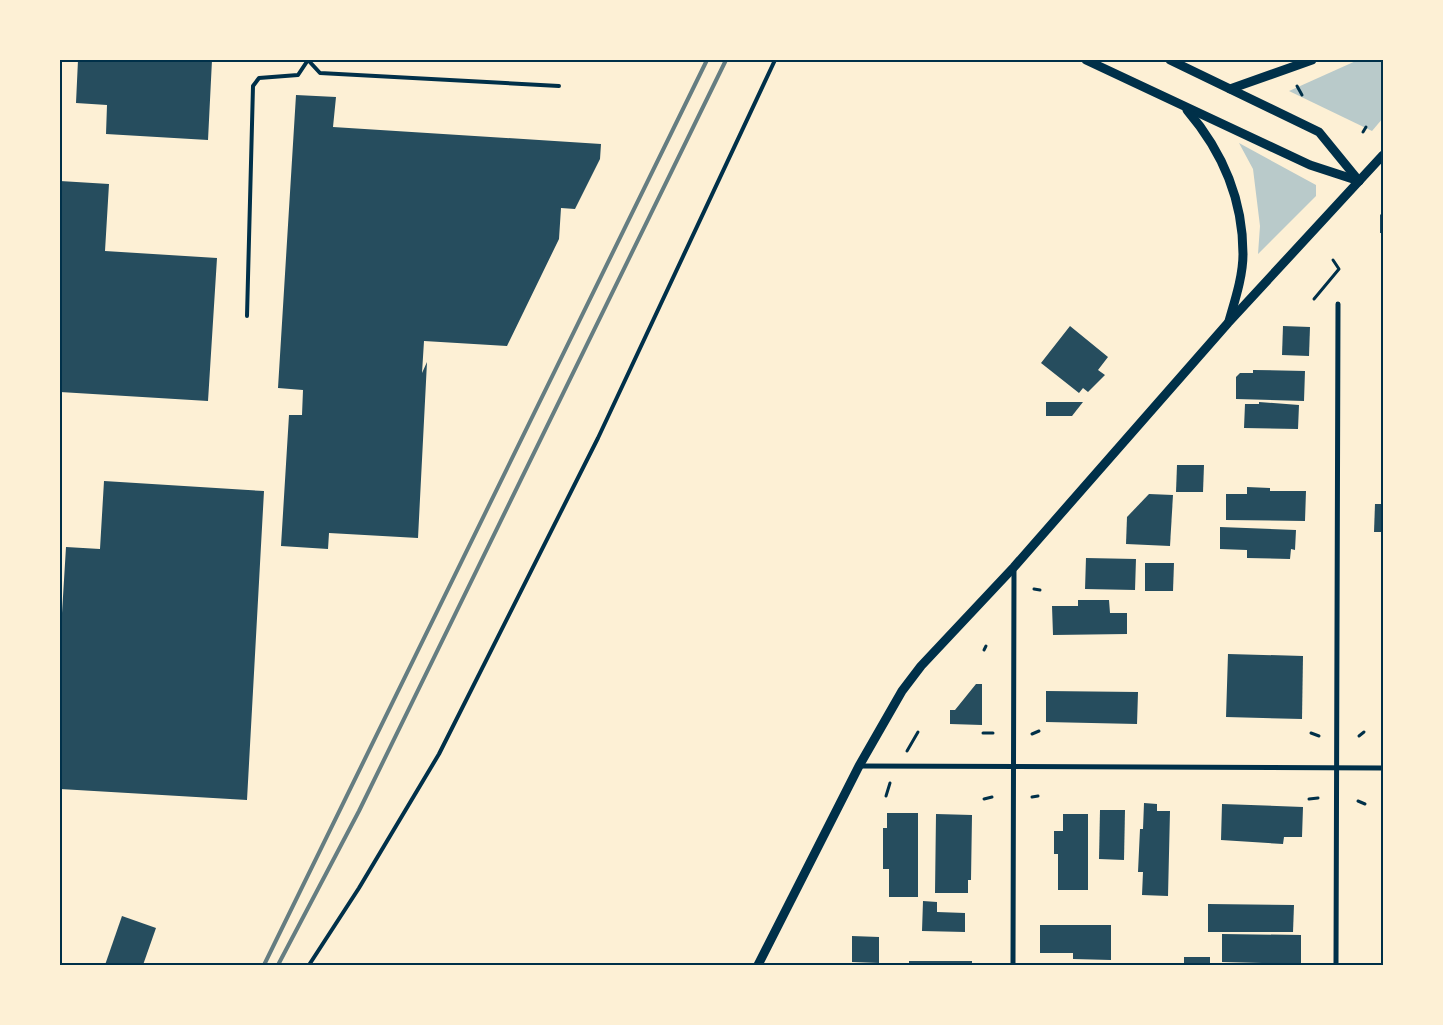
<svg xmlns="http://www.w3.org/2000/svg" width="1443" height="1025" font-family="'Titillium Web',sans-serif">
	<style>
		.green { fill: #b9caca }
		.building { fill: #264d5e }
		.lines { fill: none; stroke-linecap: round; stroke-linejoin: round }
		.path { stroke: #003049; stroke-width: 3 }
		.service { stroke: #003049; stroke-width: 4 }
		.minor { stroke: #003049; stroke-width: 5 }
		.tertiary { stroke: #003049; stroke-width: 9 }
		.rail { stroke: #657d81; stroke-width: 4 }
		.neatline { fill: none; stroke: #003049; stroke-width: 2 }
	</style>
	<rect width="100%" height="100%" fill="#fdf0d5"/>
	<g class="green">
		<polygon points="1358,60 1383,60 1383,118 1372,131 1289,91"/>
		<polygon points="1239,143 1316,185 1316,196 1258,254 1260,226 1253,169"/>
	</g>
	<g class="building">
		<polygon points="78,60 212,60 208,140 106,134 107,105 76,103"/>
		<polygon points="296,95 336,97 333,127 601,144 600,159 575,209 561,208 559,239 507,346 424,341 422,373 427,362 418,538 329,533 328,549 281,546 289,415 302,415 303,390 278,388"/>
		<polygon points="60,181 109,184 105,251 217,258 208,401 60,392"/>
		<polygon points="1383,212 1383,233 1380,233 1380,215"/>
		<polygon points="1070,326 1108,357 1098,370 1105,375 1088,392 1083,388 1079,393 1041,363"/>
		<polygon points="1283,326 1310,327 1309,356 1282,355"/>
		<polygon points="1253,370 1305,371 1304,401 1236,399 1236,377 1240,373 1253,373"/>
		<polygon points="1046,402 1083,402 1072,416 1046,416"/>
		<polygon points="1259,402 1299,405 1298,429 1244,428 1245,404 1259,404"/>
		<polygon points="1177,465 1204,465 1203,492 1176,492"/>
		<polygon points="104,481 264,491 247,800 60,789 60,613 62,613 66,547 100,549"/>
		<polygon points="1247,487 1270,488 1270,491 1306,491 1305,521 1226,520 1226,494 1247,494"/>
		<polygon points="1149,494 1173,495 1170,546 1126,544 1127,517"/>
		<polygon points="1375,504 1383,504 1383,532 1374,532"/>
		<polygon points="1220,527 1296,530 1295,550 1291,549 1290,559 1247,558 1247,550 1220,549"/>
		<polygon points="1086,558 1136,559 1135,590 1085,589"/>
		<polygon points="1145,563 1174,563 1173,591 1145,591"/>
		<polygon points="1078,600 1109,600 1110,613 1127,613 1127,634 1053,635 1052,606 1078,606"/>
		<polygon points="1228,654 1303,656 1302,719 1226,717"/>
		<polygon points="976,684 982,684 982,725 950,724 950,710 955,710"/>
		<polygon points="1046,691 1138,692 1137,724 1046,722"/>
		<polygon points="1144,803 1157,804 1157,811 1170,811 1168,896 1142,895 1143,872 1138,872 1140,829 1143,829"/>
		<polygon points="1222,804 1303,807 1302,837 1284,837 1283,844 1221,840"/>
		<polygon points="1100,810 1125,810 1124,860 1099,859"/>
		<polygon points="887,813 918,813 918,897 889,897 889,869 883,869 883,828 887,828"/>
		<polygon points="936,814 972,815 971,880 968,880 968,893 935,893"/>
		<polygon points="1063,814 1088,814 1088,890 1058,890 1058,854 1054,854 1054,831 1063,831"/>
		<polygon points="923,901 937,902 937,912 965,913 965,932 922,931"/>
		<polygon points="1208,904 1294,905 1293,932 1208,932"/>
		<polygon points="122,916 156,928 143,965 105,965"/>
		<polygon points="1040,925 1111,925 1111,960 1073,959 1073,953 1040,953"/>
		<polygon points="1222,934 1301,935 1301,964 1222,962"/>
		<polygon points="852,936 879,937 879,963 852,962"/>
		<rect x="1184" y="957" width="26" height="8"/>
		<rect x="909" y="961" width="63" height="4"/>
	</g>
	<g class="lines">
		<g class="path">
			<polyline points="1297,86 1302,95"/>
			<polyline points="1363,132 1366,127"/>
			<polyline points="1314,299 1339,269 1333,260"/>
			<polyline points="1034,589 1040,590"/>
			<polyline points="984,650 986,646"/>
			<polyline points="983,733 993,733"/>
			<polyline points="1311,733 1319,736"/>
			<polyline points="1032,734 1039,731"/>
			<polyline points="1359,736 1364,732"/>
			<polyline points="907,751 918,732"/>
			<polyline points="886,796 890,783"/>
			<polyline points="1032,797 1038,796"/>
			<polyline points="984,799 992,797"/>
			<polyline points="1309,799 1318,798"/>
			<polyline points="1358,801 1365,804"/>
		</g>
		<g class="service">
			<polyline points="308,60 320,73 559,86"/>
			<polyline points="247,316 253,86 259,78 298,75 308,60"/>
			<polyline points="309,965 359,888 439,754 598,438 775,60"/>
		</g>
		<g class="minor">
			<polyline points="859,766 1383,768"/>
			<polyline points="1013,965 1014,567"/>
			<polyline points="1336,965 1338,304"/>
		</g>
		<g class="tertiary">
			<polyline points="1086,60 1310,165 1359,181"/>
			<polyline points="1170,60 1319,132 1359,181"/>
			<polyline points="1230,89 1312,60"/>
			<path d="M1187,110C1222,151 1243,199 1243,254C1243,276 1235,300 1229,321"/>
			<polyline points="758,965 859,766 902,691 921,666 1014,567 1228,323 1383,155"/>
		</g>
		<g class="rail">
			<polyline points="264,965 707,60"/>
			<polyline points="278,965 359,811 726,60"/>
		</g>
	</g>
	<rect width="1443" height="1025" fill="none" stroke="#fdf0d5" stroke-width="122"/>
	<rect x="61" y="61" width="1321" height="903" class="neatline"/>
</svg>
